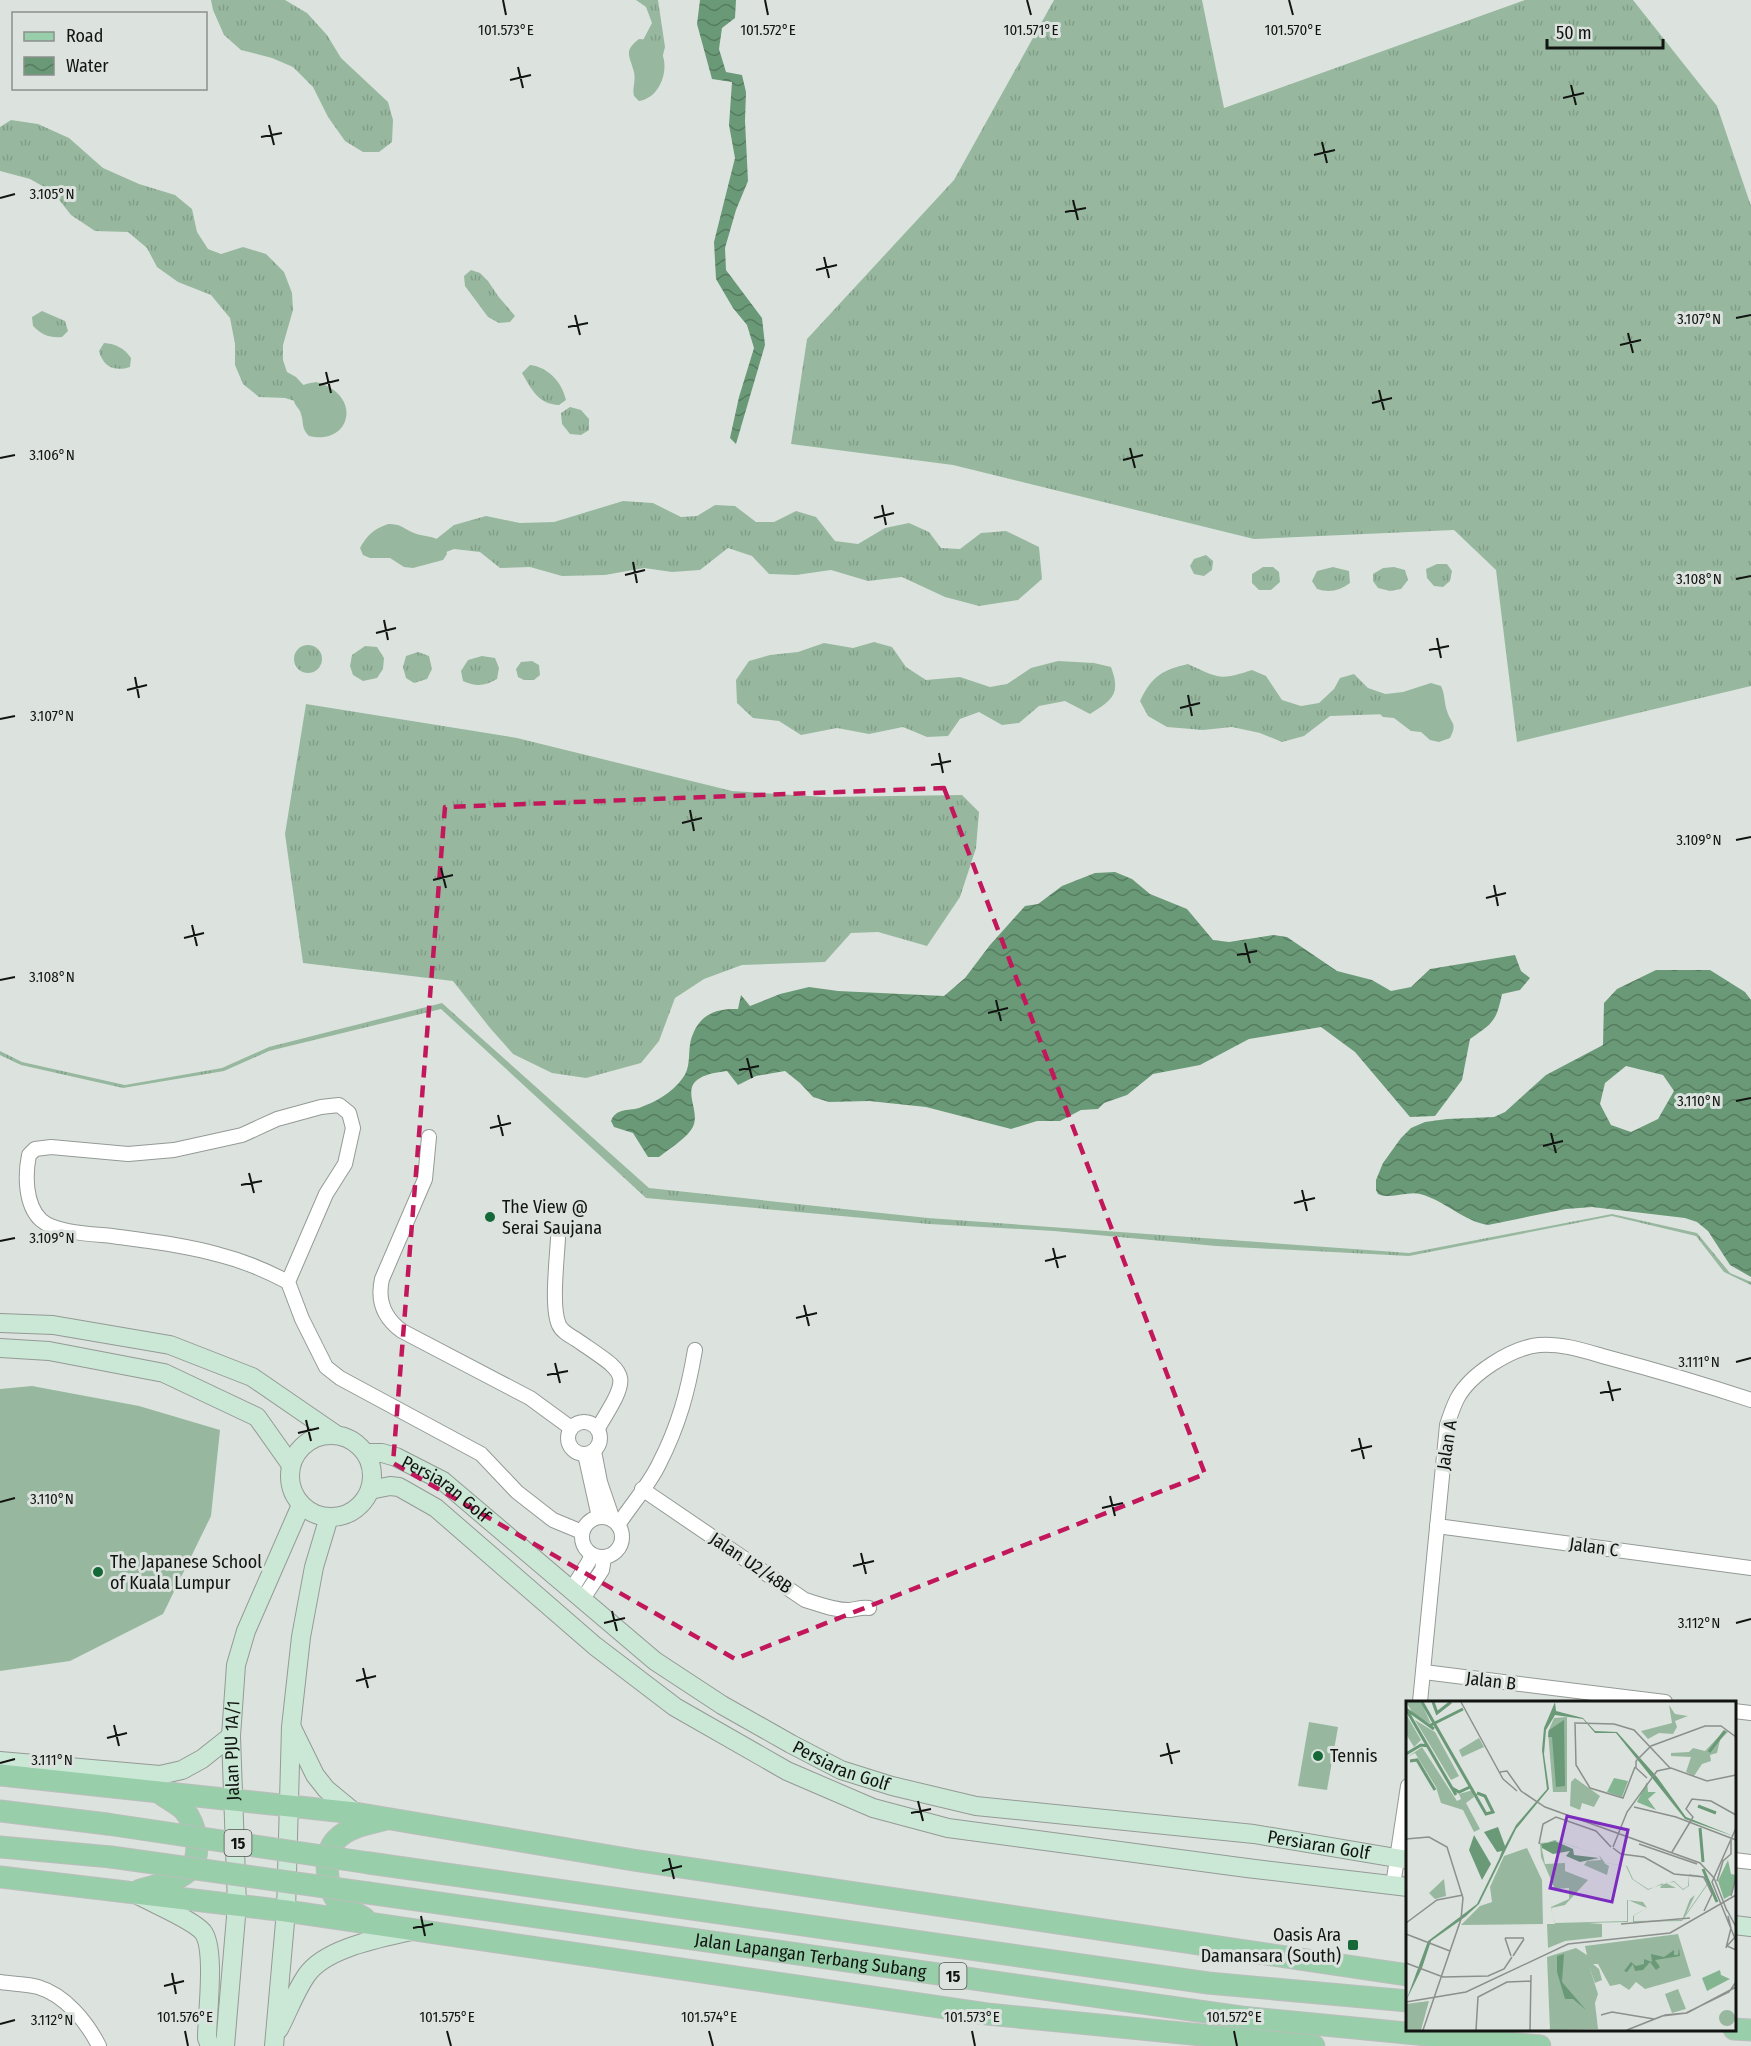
<svg xmlns="http://www.w3.org/2000/svg" width="1751" height="2046" font-family="'Fira Sans Condensed',sans-serif">
	<style>
		.grass { fill: url(#grass-tufts) }
		.pitch { fill: #97b89f }
		.water { fill: url(#water-waves); fill-rule: evenodd }
		.lines { fill: none; stroke-linecap: round; stroke-linejoin: round }
		.street-casing { stroke: #949a96; stroke-width: 16 }
		.secondary-casing { stroke: #949a96; stroke-width: 20 }
		.primary-casing { stroke: #bdbdbd; stroke-width: 23 }
		.street { stroke: #fff; stroke-width: 14 }
		.secondary { stroke: #cbe7d5; stroke-width: 18 }
		.primary { stroke: #98ceaa; stroke-width: 21 }
		.primary-bridge-casing { stroke: #bdbdbd; stroke-width: 23; stroke-linecap: butt }
		.primary-bridge { stroke: #98ceaa; stroke-width: 21 }
		.marked { fill: none; stroke: #c2185b; stroke-width: 4.5; stroke-dasharray: 12 8; stroke-linejoin: round }
		.ticks { fill: none; stroke: #121412; stroke-width: 2 }
		.poi-dot { fill: #156838; stroke: #dce3de; stroke-width: 2 }
		.labels { text-anchor: middle; stroke-width: 6; stroke-linejoin: round; paint-order: stroke }
		.shield { fill: #dce3de; stroke: #4f524f; stroke-width: 1.5 }
		.shield-label { font-size: 16px; font-weight: bold; fill: #121412 }
		.poi-label { font-size: 18px; fill: #121412; stroke: #dce3de; text-anchor: start }
		.street-label { font-size: 18px; fill: #121412; stroke: #dce3de }
		.inset-river { fill: none; stroke: #6a9977; stroke-width: 3 }
		.inset-road { fill: none; stroke: #8b908c; stroke-width: 1.5 }
		.view { fill: #7b2cbf; fill-opacity: 0.15; stroke: #7b2cbf; stroke-width: 3 }
		.inset-edge { fill: none; stroke: #121412; stroke-width: 3 }
		.ticks-label { font-size: 15px; text-anchor: middle; fill: #121412; stroke: #dce3de; stroke-width: 6; stroke-linejoin: round; paint-order: stroke }
	</style>
	<defs>
		<pattern id="grass-tufts" width="24" height="20" patternUnits="userSpaceOnUse" patternTransform="scale(1.5)"><rect width="24" height="20" fill="#97b89f"/><path d="M3 7l-1-3M5 7V3M7 7l1-3M15 17l-1-3M17 17v-4M19 17l1-3" fill="none" stroke="#819d88"/></pattern>
		<pattern id="water-waves" width="16" height="10" patternUnits="userSpaceOnUse" patternTransform="scale(1.5)"><rect width="16" height="10" fill="#6a9977"/><path d="M0 5q4-4 8 0t8 0" fill="none" stroke="#567c60"/></pattern>
	</defs>
	<rect width="100%" height="100%" fill="#dce3de"/>
	<g class="grass">
		<polygon points="211,0 285,0 307,13 327,35 341,58 388,102 393,120 392,142 379,152 363,152 345,141 328,117 313,87 293,67 272,58 241,50 224,35 213,10"/>
		<polygon points="636,0 658,0 665,47 662,59 641,44 652,23 646,7"/>
		<polygon points="1054,0 1202,0 1224,108 1525,0 1633,0 1717,106 1751,206 1751,686 1517,742 1496,570 1454,530 1254,539 953,465 791,444 807,339 954,180"/>
		<polygon points="11,120 38,124 69,138 103,168 139,184 175,195 192,209 197,232 208,249 221,254 243,247 266,254 284,272 292,293 293,310 283,345 283,360 287,372 296,377 307,389 301,403 285,398 259,397 243,384 235,365 235,344 230,318 211,295 178,282 157,267 147,248 128,232 95,231 71,215 53,192 30,179 0,171 0,127"/>
		<polygon points="471,270 480,273 488,281 498,296 515,316 510,322 499,323 488,317 465,286 464,276"/>
		<path d="M42,311L65,321L68,331L62,337C49,338 42,335 33,326L32,317Z"/>
		<path d="M104,343C116,344 124,348 131,358L130,367C115,372 103,367 99,351Z"/>
		<path d="M530,365C548,367 562,382 566,400L559,405C538,404 532,390 522,373Z"/>
		<polygon points="570,407 581,410 589,419 589,430 581,435 570,434 562,424 561,413"/>
		<polygon points="623,501 653,503 681,517 697,516 715,505 735,506 756,522 774,522 796,511 816,517 835,541 858,544 885,528 909,523 929,532 941,548 960,549 981,533 1006,531 1039,547 1042,579 1018,600 979,606 945,597 902,577 868,581 831,570 796,575 769,574 752,556 728,548 700,570 672,572 644,568 605,575 562,576 530,567 500,568 480,552 454,549 436,556 430,544 454,525 486,516 520,523 554,522"/>
		<polygon points="1206,555 1213,561 1212,570 1204,576 1194,574 1190,566 1194,559"/>
		<polygon points="1437,564 1447,564 1452,571 1450,581 1443,587 1434,586 1427,578 1426,569"/>
		<polygon points="1263,567 1273,567 1279,572 1280,582 1271,590 1259,590 1252,583 1252,574"/>
		<path d="M1333,567L1349,571L1350,583C1339,591 1330,593 1317,589L1312,581L1317,571Z"/>
		<polygon points="1394,567 1405,570 1408,580 1401,589 1390,591 1378,588 1373,581 1373,574 1383,568"/>
		<path d="M874,642L892,647L906,667L926,680L960,677L990,687L1007,684L1031,668L1058,661L1094,663L1111,667C1121,694 1113,700 1090,714L1065,701L1039,706L1019,723L1002,725L979,712L960,719L948,736L927,737L903,727L869,734L837,728L801,735L779,721L753,718L737,703L736,680L749,661L770,655L798,652L824,643L853,648Z"/>
		<circle cx="308" cy="659" r="14"/>
		<polygon points="365,646 377,647 384,658 383,669 377,678 363,681 353,675 350,666 352,655"/>
		<polygon points="418,652 429,656 432,669 427,679 414,683 406,678 403,667 406,656"/>
		<path d="M482,656L495,658L499,668L497,679C485,686 476,687 463,681L461,671L468,660Z"/>
		<polygon points="532,661 539,665 540,675 534,680 524,680 518,677 516,669 521,662"/>
		<path d="M1188,664C1219,678 1219,681 1252,670L1266,676L1282,700L1301,706L1319,703L1334,689L1340,678L1354,674L1368,688L1394,697L1388,714L1330,716L1304,736L1282,742L1260,733L1232,727L1203,730L1167,727L1148,716L1140,701C1152,676 1162,670 1188,664Z"/>
		<polygon points="306,704 517,738 732,791 825,797 962,795 979,812 976,848 960,897 927,946 878,932 851,933 825,962 742,965 704,979 675,998 659,1041 641,1063 586,1078 552,1073 513,1054 490,1028 453,981 303,963 285,834"/>
		<polygon points="442,1003 649,1188 928,1218 1409,1253 1612,1214 1697,1233 1730,1273 1751,1282 1751,1285 1724,1272 1696,1236 1612,1216 1409,1256 1216,1246 1054,1231 929,1224 646,1198 441,1009 269,1051 224,1071 123,1088 21,1065 0,1055 0,1051 22,1062 125,1085 222,1068 269,1047"/>
	</g>
	<g class="pitch">
		<path d="M639,39C677,40 669,97 639,101L634,96C632,88 636,81 634,72C630,56 623,51 639,39Z"/>
		<path d="M316,382C363,394 352,446 309,436C301,428 304,423 301,414C300,409 295,406 294,401C288,387 305,384 316,382Z"/>
		<path d="M388,524C402,524 402,528 414,533C428,539 443,533 447,554L443,560L413,568L404,567L390,558H370L363,555L360,548C367,535 374,529 388,524Z"/>
		<path d="M1431,683L1441,686C1445,694 1444,702 1447,711C1451,724 1458,723 1450,738L1439,742L1430,740L1421,732L1411,731L1394,718L1383,717L1378,712V704L1386,694L1403,692Z"/>
		<polygon points="32,1386 139,1406 220,1430 211,1516 163,1614 70,1661 0,1671 0,1389"/>
		<polygon points="1309,1722 1338,1727 1327,1790 1298,1786"/>
	</g>
	<g class="water">
		<polygon points="700,0 736,0 735,18 722,28 719,49 726,72 742,75 746,92 745,121 748,181 736,210 725,248 726,270 762,318 765,345 736,444 730,438 739,397 754,348 747,325 733,308 716,279 714,242 735,158 729,125 732,82 712,79 697,24"/>
		<path d="M1115,872L1132,879L1150,894L1187,909L1213,940L1229,942L1273,935L1287,937L1337,971L1372,980L1391,991L1411,987L1430,969L1515,955L1521,971L1530,978L1520,990L1502,994C1496,1022 1493,1023 1470,1039L1462,1080L1435,1116L1410,1117L1355,1052L1321,1027L1249,1039L1200,1065L1153,1074L1127,1095L1104,1103L1098,1109L1081,1110L1060,1121H1037L1011,1129L926,1107L869,1101L829,1102L813,1097L800,1083L785,1071L756,1076L738,1085L727,1071C664,1078 707,1108 691,1130C684,1140 669,1149 659,1157H648L633,1133L614,1127L611,1121C616,1108 628,1111 639,1108C655,1102 672,1093 682,1079C693,1065 686,1049 693,1034C701,1014 717,1008 738,1009L741,995L750,1006L780,994L809,987L838,991L944,996L965,978L990,945L1025,906L1038,904L1062,886L1095,873Z"/>
		<path d="M1656,970H1710L1745,992L1751,1000V1277L1730,1265L1708,1231L1697,1222L1685,1218L1592,1207L1566,1209L1488,1225C1463,1221 1444,1200 1420,1194C1406,1191 1392,1200 1378,1194L1376,1190V1180L1383,1163L1401,1138L1411,1128L1425,1122L1447,1119L1494,1117L1505,1112L1546,1075L1603,1045L1604,1003L1617,989ZM1626,1066L1663,1075L1674,1091L1658,1119L1631,1132L1611,1125L1600,1104L1605,1083Z"/>
	</g>
	<g class="lines">
		<g class="street-casing">
			<g id="street">
				<path d="M429,1137L425,1179L382,1279C377,1301 384,1318 402,1331L530,1398L571,1428"/>
				<path d="M558,1238C557,1259 551,1308 559,1325C562,1332 571,1336 577,1340C629,1376 632,1372 598,1428"/>
				<path d="M288,1282L326,1194L345,1164L353,1128L349,1113L339,1105L321,1107L277,1119L242,1135L174,1150L128,1154L51,1147L35,1149L29,1155C25,1175 25,1205 41,1220C55,1233 93,1234 112,1236C148,1241 185,1245 220,1255C244,1261 267,1271 288,1282L302,1319L326,1367L340,1378L481,1454L517,1492L553,1520L582,1532"/>
				<circle cx="584" cy="1438" r="16"/>
				<polyline points="594,1451 600,1482 613,1520"/>
				<polyline points="585,1454 599,1517"/>
				<path d="M642,1489L805,1600C819,1604 835,1611 850,1610C857,1609 862,1607 869,1608"/>
				<circle cx="602" cy="1537" r="20"/>
				<path d="M618,1525C631,1505 649,1485 659,1464C679,1425 688,1391 695,1350"/>
				<polyline points="1437,1526 1751,1568"/>
				<polyline points="571,1590 588,1563 592,1555"/>
				<polyline points="582,1600 602,1570 604,1558"/>
				<polyline points="1424,1672 1665,1702"/>
				<path d="M1420,1702L1447,1425C1450,1416 1453,1407 1457,1399C1470,1374 1511,1348 1539,1345C1561,1343 1585,1351 1606,1357C1655,1370 1703,1384 1751,1400"/>
				<polyline points="1734,1711 1751,1713"/>
				<polyline points="1734,1860 1751,1862"/>
				<polyline points="1393,1885 1408,1786"/>
				<path d="M0,1982C12,1984 27,1984 38,1987C65,1995 87,2022 99,2046"/>
			</g>
		</g>
		<g class="secondary-casing">
			<g id="secondary">
				<polyline points="0,1323 53,1325 170,1345 252,1377 335,1434"/>
				<polyline points="0,1348 49,1351 164,1373 257,1417 291,1465"/>
				<circle cx="331" cy="1476" r="41"/>
				<path id="s1" d="M366,1453H382L396,1457L443,1481L655,1661L722,1705L791,1744L841,1770L892,1786L976,1806L1254,1834L1408,1860"/>
				<polyline points="370,1490 390,1486 399,1487 436,1508 595,1646 675,1707 787,1771 873,1808 948,1828 1247,1868 1408,1887"/>
				<polyline points="292,1728 315,1775 326,1789 355,1813"/>
				<polyline points="0,1761 160,1775 182,1770 202,1759 231,1736"/>
				<path d="M138,1895C154,1904 193,1920 203,1932C216,1949 207,2015 207,2038L210,2046"/>
				<polyline points="1734,1925 1751,1927"/>
				<path d="M279,2029C288,2012 295,1992 306,1976C324,1948 381,1938 411,1931"/>
				<path id="s2" d="M225,2046L237,1905L231,1736L236,1665L246,1631L301,1505"/>
				<polyline points="274,2046 286,1911 291,1727 301,1637 314,1567 329,1517"/>
			</g>
		</g>
		<g class="primary-casing">
			<g id="primary">
				<polyline points="0,1775 355,1813 633,1860 1408,1975"/>
				<polyline points="0,1811 107,1824"/>
				<polyline points="0,1847 111,1857"/>
				<polyline points="369,1863 1208,1983 1408,2001"/>
				<polyline points="0,1877 286,1911 987,2014 1314,2046"/>
				<path d="M140,1890C155,1886 181,1881 191,1868C202,1853 196,1824 184,1810C178,1804 168,1799 161,1794"/>
				<path id="s3" d="M368,1893L1241,2017L1540,2046"/>
				<path d="M364,1918C356,1913 343,1908 337,1901C326,1885 322,1854 337,1839C348,1827 368,1824 383,1820"/>
				<polyline points="1734,2029 1751,2030"/>
			</g>
		</g>
		<use href="#street" class="street"/>
		<use href="#secondary" class="secondary"/>
		<use href="#primary" class="primary"/>
		<g class="primary-bridge-casing">
			<g id="primary-bridge">
				<polyline points="107,1824 369,1863"/>
				<polyline points="111,1857 368,1893"/>
			</g>
		</g>
		<use href="#primary-bridge" class="primary-bridge"/>
	</g>
	<path class="marked" d="M944,788L1205,1474L735,1659L393,1463L445,807Z"/>
	<path class="ticks" d="M503,0L506,15M765,0L768,15M1027,0L1031,15M1289,0L1293,15M518,67L523,88M510,80L531,75M1571,85L1576,105M1563,98L1584,93M269,125L274,145M261,137L282,133M1322,142L1327,163M1314,155L1335,150M0,198L15,194M1073,200L1078,220M1065,212L1086,208M824,257L829,278M816,270L837,265M575,315L580,335M1736,318L1751,315M568,327L588,323M1628,333L1633,353M1620,345L1641,340M326,372L331,393M319,385L339,380M1379,390L1384,410M1372,403L1392,398M1130,448L1135,468M0,458L15,455M1123,460L1143,455M882,505L886,525M874,518L894,513M633,562L637,583M625,575L645,570M1736,579L1751,576M384,620L388,640M376,633L396,628M1437,638L1441,658M1429,650L1449,646M135,677L139,698M127,690L147,685M1188,695L1192,716M1180,708L1200,703M0,719L15,716M939,753L943,773M931,765L951,761M690,810L694,831M682,823L702,818M1736,840L1751,837M441,868L446,888M433,880L453,875M1494,885L1498,906M1486,898L1506,893M192,925L197,946M184,938L204,933M1245,943L1250,963M1237,955L1257,951M0,980L15,977M996,1000L1001,1021M988,1013L1008,1008M747,1058L752,1078M739,1070L759,1066M1736,1101L1751,1098M498,1115L503,1136M490,1128L511,1123M1551,1133L1556,1153M1543,1146L1563,1141M249,1173L254,1193M241,1185L262,1181M1302,1190L1307,1211M1294,1203L1315,1198M0,1241L15,1238M1053,1248L1058,1268M1045,1261L1066,1256M804,1305L809,1326M796,1318L817,1313M1736,1362L1751,1358M555,1363L560,1383M547,1375L568,1371M1608,1381L1613,1401M1600,1393L1621,1389M306,1420L311,1441M298,1433L319,1428M1359,1438L1364,1459M1351,1451L1372,1446M1110,1496L1115,1516M0,1502L15,1498M1102,1508L1123,1503M861,1553L866,1574M853,1566L874,1561M612,1611L617,1631M604,1623L625,1618M1736,1623L1751,1619M363,1668L368,1688M356,1681L376,1676M114,1725L119,1746M107,1738L127,1733M1167,1743L1172,1764M1160,1756L1180,1751M0,1763L15,1759M918,1801L923,1821M911,1813L931,1809M669,1858L674,1879M662,1871L682,1866M421,1916L425,1936M413,1928L433,1924M172,1973L176,1994M164,1986L184,1981M0,2024L15,2020M185,2031L188,2046M447,2031L451,2046M709,2031L713,2046M972,2031L975,2046M1234,2031L1237,2046"/>
	<g class="poi-dot">
		<circle cx="490" cy="1217" r="6"/>
		<circle cx="98" cy="1572" r="6"/>
		<circle cx="1318" cy="1756" r="6"/>
		<rect x="1347" y="1939" width="12" height="12" rx="3"/>
	</g>
	<g class="labels">
		<g class="shield">
			<rect x="224.5" y="1830" width="27" height="26" rx="4.5"/>
			<rect x="939.5" y="1963" width="27" height="26" rx="4.5"/>
		</g>
		<g class="shield-label">
			<text x="238" y="1849">15</text>
			<text x="953" y="1982">15</text>
		</g>
		<g class="poi-label">
			<text x="502" y="1213">The View @<tspan x="502" dy="21">Serai Saujana</tspan></text>
			<text x="110" y="1568">The Japanese School<tspan x="110" dy="21">of Kuala Lumpur</tspan></text>
			<text x="1330" y="1762">Tennis</text>
			<text x="1341" y="1941" text-anchor="end">Oasis Ara<tspan x="1341" dy="21">Damansara (South)</tspan></text>
		</g>
		<g class="street-label">
			<text transform="translate(1447 1445) rotate(-81)" y="6">Jalan A</text>
			<text dy="6" stroke="none"><textPath href="#s1" startOffset="90">Persiaran Golf</textPath></text>
			<text transform="translate(1594 1547) rotate(8)" y="6">Jalan C</text>
			<text transform="translate(751 1563) rotate(34)" y="6">Jalan U2/48B</text>
			<text transform="translate(1491 1681) rotate(7)" y="6">Jalan B</text>
			<text dy="6" stroke="none"><textPath href="#s2" startOffset="296">Jalan PJU 1A/1</textPath></text>
			<text dy="6" stroke="none"><textPath href="#s1" startOffset="576">Persiaran Golf</textPath></text>
			<text dy="6" stroke="none"><textPath href="#s1" startOffset="1062">Persiaran Golf</textPath></text>
			<text dy="6" stroke="none"><textPath href="#s3" startOffset="447">Jalan Lapangan Terbang Subang</textPath></text>
		</g>
	</g>
	<g transform="translate(1406 1701)">
		<rect width="330" height="330" fill="#dce3de"/>
		<path d="M0,1H15L25,23L8,14ZM263,4L269,13L282,15L269,20L271,26L267,33L253,32L242,38L235,30L266,22ZM0,13L15,39L8,46L0,33ZM161,16V91H147L142,31L148,17ZM9,19L29,31L53,75L45,79ZM319,29L322,31L314,39L311,52L304,54L305,60L296,63L288,75L280,71L285,56L265,55V52L283,51L287,47L299,50ZM73,37L78,46L56,56L53,49ZM16,46L51,100L55,98L53,93L67,89L68,96L60,102L74,128L68,131L57,109L35,102L30,86L9,52L0,57ZM169,77L194,95L188,106L176,102L174,109L164,105L165,81ZM151,140L193,154L199,162L221,165L227,178L242,188L268,180L277,188L282,185L283,173L296,175L302,183L276,220L227,221V215L241,207L222,199V221L182,222L196,223V236L159,240L142,247L141,223H149L145,206L163,198V187L149,188L135,156L134,142ZM149,139L193,154L195,159L181,160L178,164L201,174L203,165L198,162L220,165L226,178L242,189L257,182L254,187H270L260,182L268,181L277,189L283,185V174L296,176L301,183L280,213L289,194L284,198L276,219L228,220V214L241,207L237,201L221,199V220L149,222L145,207L159,204L182,179L159,170V162L139,163L135,143ZM121,147L136,179L137,223L55,224L74,205L86,201L84,186L98,155ZM38,178L40,195L29,198L23,192ZM272,233L285,275L239,288L230,281L223,289L214,283L204,285L192,263H187L193,268L196,279L189,282L183,265L192,293L189,302L192,328L144,329L141,256L170,247L181,254L179,245ZM272,288L280,308L266,312L259,293ZM23,300L15,329H0V303ZM313 317a8 8 0 1 1 16 0a8 8 0 1 1-16 0Z" fill="#97b89f" fill-rule="evenodd"/>
		<path d="M208,77L222,80L216,96L201,91ZM241,81L242,91H250L242,98L250,109L231,101ZM322,159L325,173L330,174L325,194L318,198L312,180ZM314,269L315,274L324,278L301,290L296,277Z" fill="#84b591"/>
		<path d="M149,1L150,10L177,17L189,30L211,31L251,76L280,116L330,136L279,118L210,32H189L177,18L149,14L140,29L138,53L143,88L110,128L73,203L59,216L25,240L16,267L0,300L22,240L71,203L93,158L96,150L91,151L78,131L92,126L99,145L110,124L141,88L136,49L138,27ZM158,19L159,85L150,86L146,36H142L143,29ZM68,134L85,163L76,179L63,149ZM149,140L167,148L168,154L193,157L174,161L160,155L164,150L147,153L136,147L135,143ZM273,247L274,255L249,259L254,266L250,269L244,261L237,269L229,270L227,263L221,271L218,270L225,261L230,265L238,263V258L246,261L245,253L258,256L268,249V254H272ZM158,253L156,281L180,309L167,298H159L151,271V255Z" fill="#6a9977"/>
		<path class="inset-river" d="M16,1L80,113L87,111L79,95L71,92M27,1L31,12L45,1M0,8L28,28M0,8L50,94M23,25L57,8M303,51L319,30M0,53L15,44L22,45M4,60L11,59L29,89M46,87L53,91L64,86M292,105L310,112M294,127L297,161M297,168L311,201"/>
		<path class="inset-road" d="M55,1L97,78M169,21L170,64L184,87L217,97L229,66M170,22L208,23L228,29L264,67M230,60L245,45L299,25H315L330,36M230,60V67L241,77M94,71L101,70L115,90L139,106L294,162L308,177L321,210M97,78L111,90M228,106L270,116L330,139M330,127L306,181L330,240M0,138L23,136L41,146L57,197L55,218L17,329M133,143L137,123L150,116L190,130L205,146M233,143L291,163M207,146L221,111L251,70L265,67L301,80L330,74M207,147L215,153L238,156L268,173L298,176L306,193L298,210M266,151L287,116L280,108L286,98L305,100L330,114M311,180L317,160L325,153V138M325,195L330,176M321,209L330,226M0,222L31,199L57,194M215,223L284,217M0,233L44,250M330,235L321,245L330,249M99,237L105,255M99,237H118M320,247L325,227L322,215M107,255L118,238M0,262L37,276L82,275L98,268L106,256M0,301L60,291L162,243L264,232L330,194M195,314L206,311L248,318M70,329L72,296L101,281L125,280M124,329L125,274M221,329L259,314L280,312L323,291L330,281M221,329L256,315L281,312L330,286"/>
		<path class="view" d="M161,115L222,129L206,201L144,187Z"/>
		<rect width="330" height="330" class="inset-edge"/>
	</g>
	<g class="ticks-label">
		<text x="506" y="35">101.573°E</text>
		<text x="768" y="35">101.572°E</text>
		<text x="1031" y="35">101.571°E</text>
		<text x="1293" y="35">101.570°E</text>
		<text x="52" y="199">3.105°N</text>
		<text x="1699" y="324">3.107°N</text>
		<text x="52" y="460">3.106°N</text>
		<text x="1699" y="584">3.108°N</text>
		<text x="52" y="721">3.107°N</text>
		<text x="1699" y="845">3.109°N</text>
		<text x="52" y="982">3.108°N</text>
		<text x="1699" y="1106">3.110°N</text>
		<text x="52" y="1243">3.109°N</text>
		<text x="1699" y="1367">3.111°N</text>
		<text x="52" y="1504">3.110°N</text>
		<text x="1699" y="1628">3.112°N</text>
		<text x="52" y="1765">3.111°N</text>
		<text x="185" y="2022">101.576°E</text>
		<text x="447" y="2022">101.575°E</text>
		<text x="709" y="2022">101.574°E</text>
		<text x="972" y="2022">101.573°E</text>
		<text x="1234" y="2022">101.572°E</text>
		<text x="52" y="2025">3.112°N</text>
	</g>
	<rect x="12" y="12" width="195" height="78" fill="#dce3de" stroke="#8b908c" stroke-width="1.5"/>
	<rect x="24" y="32" width="30" height="9" fill="#98ceaa" stroke="#8b908c" stroke-width="1.5"/>
	<text x="66" y="42" font-size="18" fill="#121412">Road</text>
	<rect x="24" y="57" width="30" height="18" fill="url(#water-waves)" stroke="#8b908c" stroke-width="1.5"/>
	<text x="66" y="72" font-size="18" fill="#121412">Water</text>
	<path d="M1547 39v9h116v-9" fill="none" stroke="#121412" stroke-width="3"/>
	<text x="1556" y="39" font-size="18" fill="#121412" stroke="#dce3de" stroke-width="4.5" paint-order="stroke">50 m</text>
</svg>
